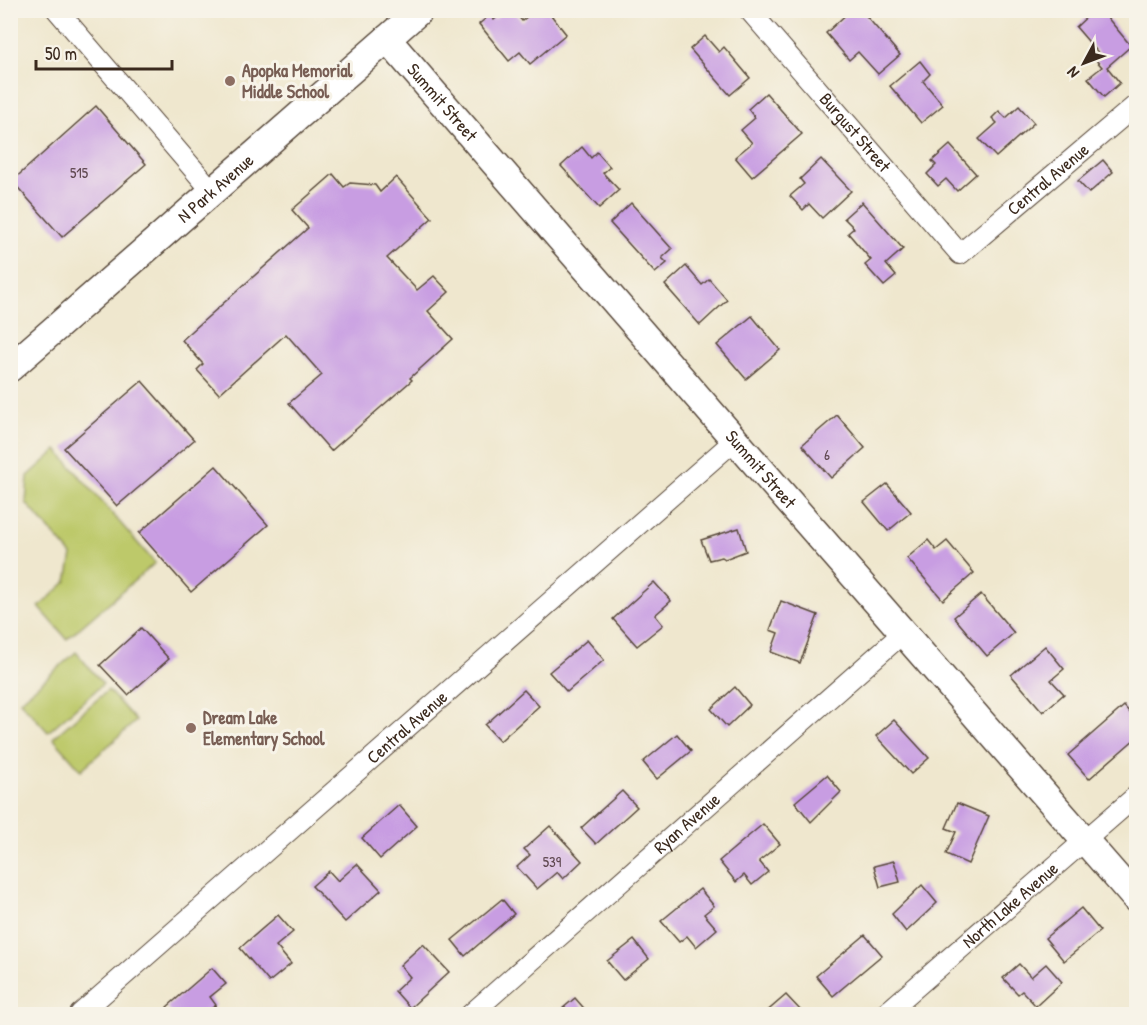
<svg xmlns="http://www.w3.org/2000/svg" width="1147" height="1025" font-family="'Patrick Hand',sans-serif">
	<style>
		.green { fill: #bdc96b; stroke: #7c7a44; stroke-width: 1.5 }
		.building { fill: #c89de2 }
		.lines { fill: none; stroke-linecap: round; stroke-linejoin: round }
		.street-casing { stroke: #564638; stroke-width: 22 }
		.secondary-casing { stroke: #564638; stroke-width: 30 }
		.street { stroke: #fff; stroke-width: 20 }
		.secondary { stroke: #fff; stroke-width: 27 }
		.education-dot { fill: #8d6e63; stroke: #f7f3e8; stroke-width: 2 }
		.labels { text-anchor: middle; stroke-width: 6; stroke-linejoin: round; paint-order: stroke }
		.number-label { font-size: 15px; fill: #5e474f }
		.education-label { font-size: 18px; font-weight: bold; fill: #785e54; stroke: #f7f3e8; text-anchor: start }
		.street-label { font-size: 18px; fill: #3b2a1e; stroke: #f7f3e8 }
	</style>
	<rect width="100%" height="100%" fill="#f7f3e8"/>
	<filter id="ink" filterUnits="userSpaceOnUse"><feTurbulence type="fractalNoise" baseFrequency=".0167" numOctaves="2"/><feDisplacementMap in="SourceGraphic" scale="12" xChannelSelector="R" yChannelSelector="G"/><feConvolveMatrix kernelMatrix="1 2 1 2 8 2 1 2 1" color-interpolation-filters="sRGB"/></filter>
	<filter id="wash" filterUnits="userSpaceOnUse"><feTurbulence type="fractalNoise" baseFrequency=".008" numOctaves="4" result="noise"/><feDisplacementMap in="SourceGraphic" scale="24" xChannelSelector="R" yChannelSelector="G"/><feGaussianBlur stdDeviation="1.35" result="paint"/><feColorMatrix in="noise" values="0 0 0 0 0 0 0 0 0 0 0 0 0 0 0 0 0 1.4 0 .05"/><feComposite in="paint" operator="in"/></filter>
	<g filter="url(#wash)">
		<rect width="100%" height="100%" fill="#efe7ce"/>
		<g class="green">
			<polygon points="57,450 155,563 67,639 39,607 67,581 72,555 26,503 28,476"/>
			<polygon points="76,652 103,684 48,732 20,701"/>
			<polygon points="108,690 136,721 81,770 53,738"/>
		</g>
		<g id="blocks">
			<g class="building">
				<polygon points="505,10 513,10 522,21 535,10 547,10 566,34 530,64 520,52 509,61 479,24 490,15 494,20"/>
				<polygon points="851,10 861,10 900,55 878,74 858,52 849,60 826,33"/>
				<polygon points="1094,10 1101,10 1131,46 1107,67 1120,83 1104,97 1088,78 1102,67 1095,59 1100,55 1076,27"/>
				<polygon points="705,36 719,52 724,47 750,78 730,95 690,49"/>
				<polygon points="920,61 930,74 923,81 943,105 921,123 890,86"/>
				<polygon points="766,93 802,134 752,177 735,157 752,143 741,130 755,118 748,109"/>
				<polygon points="96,106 146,164 62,237 12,181"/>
				<polygon points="1019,106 1034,123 996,157 979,139 997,123 992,118 999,111 1006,118"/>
				<polygon points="950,145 976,174 957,191 946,179 938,186 927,174 936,165 932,161"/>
				<polygon points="582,147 591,158 597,152 610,167 603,173 619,190 599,208 561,166"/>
				<polygon points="821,159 851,191 822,218 809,204 803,210 790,196 804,184 800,179"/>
				<polygon points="1103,160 1113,172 1089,193 1078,181"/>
				<polygon points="333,174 344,187 350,183 375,185 380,192 396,177 432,218 387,258 417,290 434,276 449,292 428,311 453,339 410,378 412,380 331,451 289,403 322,375 286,334 219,394 197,370 203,364 182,340 308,228 292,210"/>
				<polygon points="862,202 903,249 886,264 896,276 884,286 865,265 871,260 848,233 854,228 844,218"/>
				<polygon points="631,203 672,249 662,258 667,263 655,273 610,223"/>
				<polygon points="10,263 18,271 10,277"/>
				<polygon points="686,266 702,285 709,279 727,300 700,325 665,285"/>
				<polygon points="752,316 780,350 746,379 717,345"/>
				<polygon points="142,381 194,440 117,506 64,448"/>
				<polygon points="837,415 865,448 831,478 802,445"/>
				<polygon points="216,466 268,525 191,592 139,533"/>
				<polygon points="887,484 911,512 888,531 864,502"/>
				<polygon points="739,528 746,551 725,559 722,557 709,560 701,540"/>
				<polygon points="928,540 936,550 947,541 974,573 943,600 907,558"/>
				<polygon points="654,582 671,601 655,615 663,625 637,646 613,619"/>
				<polygon points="981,594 1014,633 987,656 954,617"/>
				<polygon points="781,601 818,615 800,663 771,652 778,633 770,630"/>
				<polygon points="141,628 169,659 128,695 100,665"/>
				<polygon points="587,640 604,660 567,692 549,672"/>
				<polygon points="1045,646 1064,669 1051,680 1064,694 1043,712 1011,675"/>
				<polygon points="735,687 750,705 727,727 711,709"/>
				<polygon points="524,690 539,706 500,741 485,725"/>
				<polygon points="1124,706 1136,720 1136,738 1089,779 1068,755"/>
				<polygon points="894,720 929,758 911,774 876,736"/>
				<polygon points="677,734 691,751 657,779 643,762"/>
				<polygon points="827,775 841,792 811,822 795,802"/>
				<polygon points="622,791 637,807 596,844 581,828"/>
				<polygon points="957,803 989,816 968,864 946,854 956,832 946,828"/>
				<polygon points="399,805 417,826 380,859 362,838"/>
				<polygon points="763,824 780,844 759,861 768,872 752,885 744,875 736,882 719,861"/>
				<polygon points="550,826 582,861 563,879 557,872 537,889 517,867 530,855 524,849"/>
				<polygon points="894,861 900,882 880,887 874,866"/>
				<polygon points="357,864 381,890 345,922 312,886 329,871 338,881"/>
				<polygon points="922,885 937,903 906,932 892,914"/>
				<polygon points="700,889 714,906 704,914 717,929 696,947 687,936 679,942 661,921"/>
				<polygon points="502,899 514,914 465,956 452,940"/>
				<polygon points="1081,908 1100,931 1064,961 1045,938"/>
				<polygon points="278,915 293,932 276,946 291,964 269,982 240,948"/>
				<polygon points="865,935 882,955 833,996 816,976"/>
				<polygon points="634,940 649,959 623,980 607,961"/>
				<polygon points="423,944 449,972 410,1008 395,991 410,977 400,965"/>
				<polygon points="1019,964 1031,977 1046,964 1062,982 1036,1006 1022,991 1018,994 1003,978"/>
				<polygon points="212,968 226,984 210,997 216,1005 204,1014 173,1014 167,1007"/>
				<polygon points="786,995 803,1013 801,1014 764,1014"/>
				<polygon points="575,998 589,1014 556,1014"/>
			</g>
		</g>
	</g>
	<g filter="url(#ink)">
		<use href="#blocks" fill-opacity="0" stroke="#564638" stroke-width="1.5"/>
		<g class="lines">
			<g class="street-casing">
				<g id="street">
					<polyline points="57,10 213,192"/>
					<path id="s1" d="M749,10L960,254L1136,105"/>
					<path id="s2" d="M80,1014L735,440"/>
					<path id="s3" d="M471,1014L903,633"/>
					<path id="s4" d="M885,1014L1136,796"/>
				</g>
			</g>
			<g class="secondary-casing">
				<g id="secondary">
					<path id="s5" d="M387,39L735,440L1136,899"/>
					<path id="s6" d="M10,368L420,10"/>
				</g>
			</g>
			<use href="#street" class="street"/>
			<use href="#secondary" class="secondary"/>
		</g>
	</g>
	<g class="education-dot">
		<circle cx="230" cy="81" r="6"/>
		<circle cx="191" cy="728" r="6"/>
	</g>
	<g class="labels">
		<g class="number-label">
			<text x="79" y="178">515</text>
			<text x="827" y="460">6</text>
			<text x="552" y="867">539</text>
		</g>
		<g class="education-label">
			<text x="242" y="77">Apopka Memorial<tspan x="242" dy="21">Middle School</tspan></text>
			<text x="203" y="724">Dream Lake<tspan x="203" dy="21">Elementary School</tspan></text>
		</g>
		<g class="street-label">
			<text dy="6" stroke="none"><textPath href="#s5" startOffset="84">Summit Street</textPath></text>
			<text dy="6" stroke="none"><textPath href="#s1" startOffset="162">Burgust Street</textPath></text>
			<text dy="6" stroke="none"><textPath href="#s1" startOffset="438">Central Avenue</textPath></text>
			<text dy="6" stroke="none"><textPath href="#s6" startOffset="273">N Park Avenue</textPath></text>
			<text dy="6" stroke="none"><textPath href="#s5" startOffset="570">Summit Street</textPath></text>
			<text dy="6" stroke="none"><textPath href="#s2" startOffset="435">Central Avenue</textPath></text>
			<text dy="6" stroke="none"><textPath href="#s3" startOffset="288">Ryan Avenue</textPath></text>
			<text dy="6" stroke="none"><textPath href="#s4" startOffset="166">North Lake Avenue</textPath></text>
		</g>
	</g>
	<rect width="1147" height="1025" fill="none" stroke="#f7f3e8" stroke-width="36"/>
	<g transform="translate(1084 63) rotate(229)" stroke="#f7f3e8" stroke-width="4.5" paint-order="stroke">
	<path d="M0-4.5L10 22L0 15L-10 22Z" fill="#3b2a1e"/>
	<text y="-9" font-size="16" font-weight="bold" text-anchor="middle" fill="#3b2a1e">N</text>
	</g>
	<path d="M36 60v9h136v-9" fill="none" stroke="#3b2a1e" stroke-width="3"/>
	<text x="45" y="60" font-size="18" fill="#3b2a1e" stroke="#f7f3e8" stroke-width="4.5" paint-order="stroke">50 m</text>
</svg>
